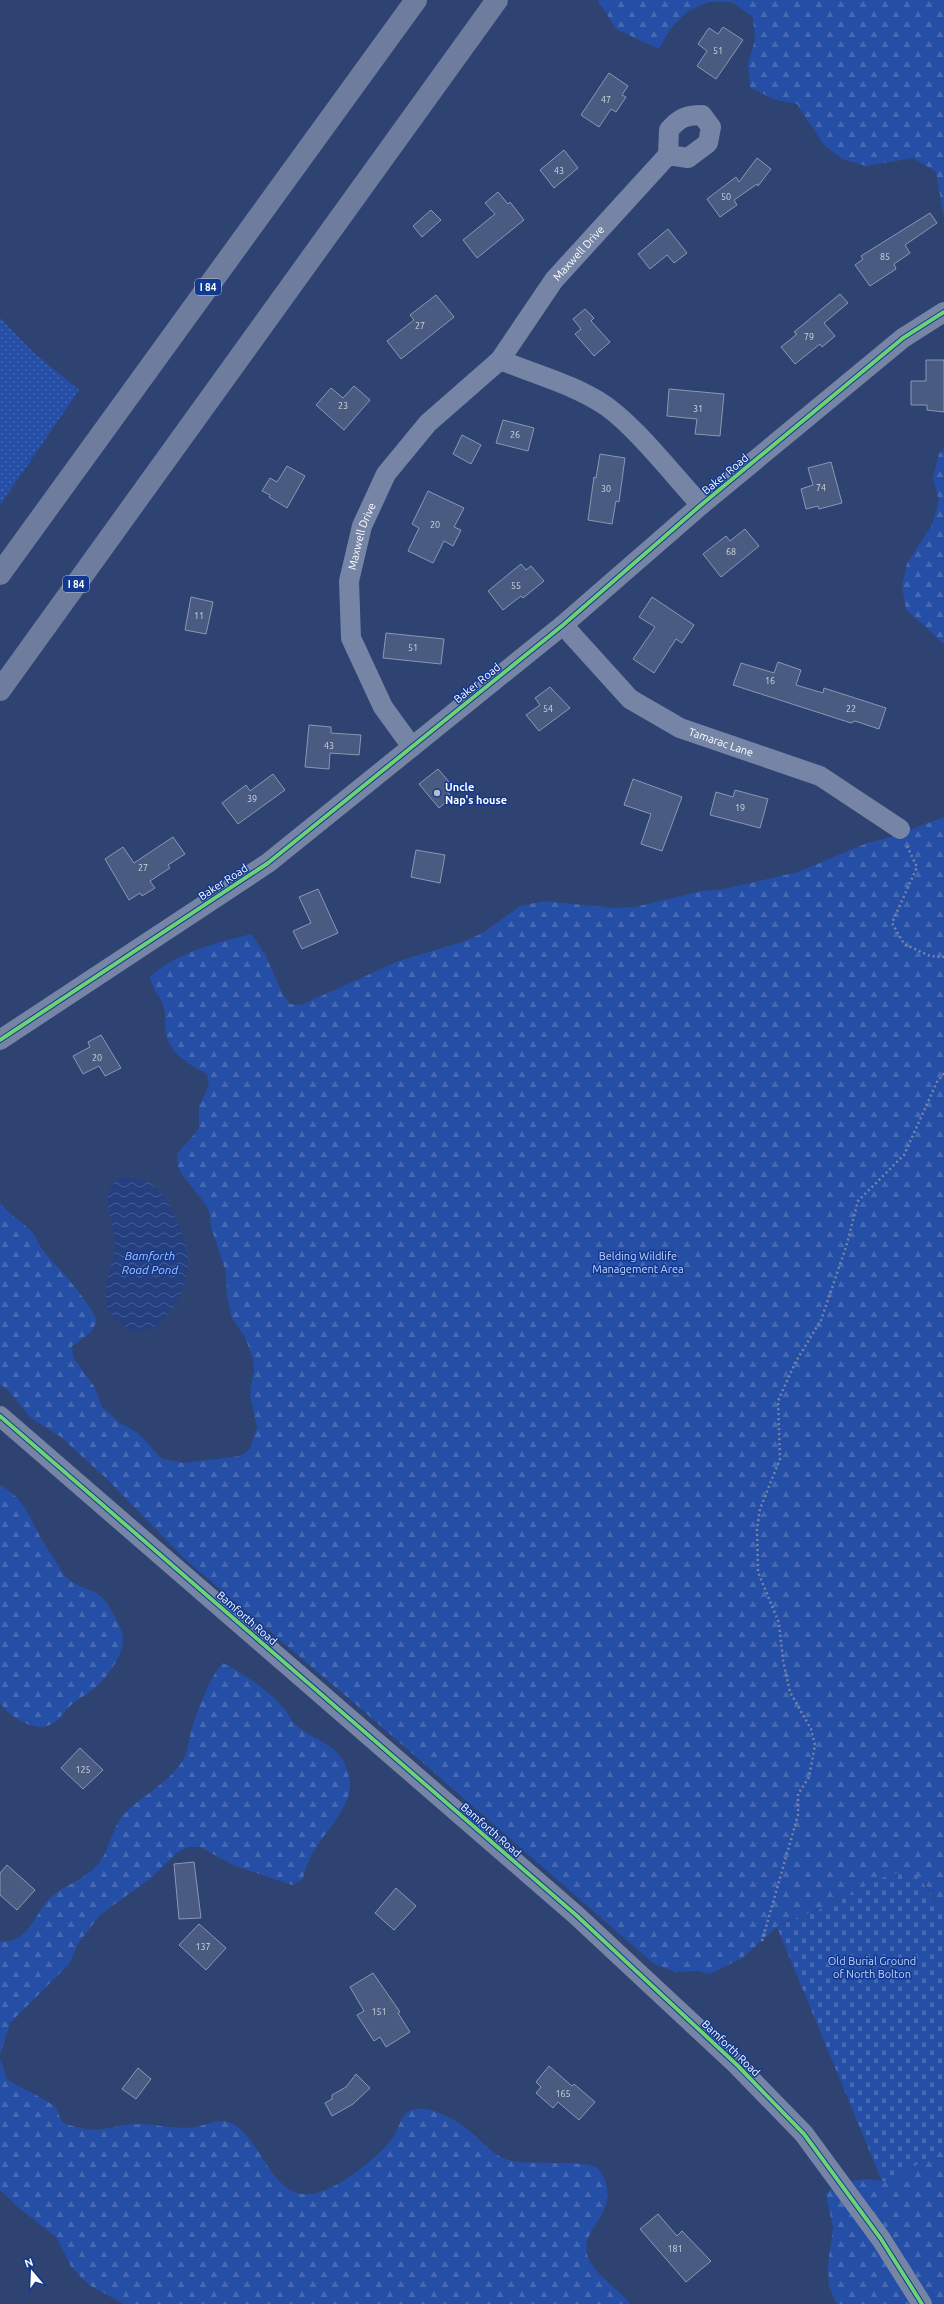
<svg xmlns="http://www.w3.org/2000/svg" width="944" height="2304" font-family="Ubuntu,sans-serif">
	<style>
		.green { fill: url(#green-dots) }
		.forest { fill: url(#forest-firs) }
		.cemetery { fill: url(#cemetery-stones) }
		.water { fill: url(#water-waves) }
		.building { fill: #495b80; stroke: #8b97b4 }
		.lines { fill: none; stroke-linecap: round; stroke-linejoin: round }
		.path { stroke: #7684a6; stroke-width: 2.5; stroke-dasharray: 2 3; stroke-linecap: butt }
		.street { stroke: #7684a6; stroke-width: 20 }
		.highway { stroke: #6e7c9d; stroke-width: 22 }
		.cycleway-casing { stroke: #12388f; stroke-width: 6 }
		.cycleway { stroke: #6cd273; stroke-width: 4 }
		.poi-dot { fill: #b6bdce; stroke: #12388f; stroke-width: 1.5 }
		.labels { text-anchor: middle; stroke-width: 3; stroke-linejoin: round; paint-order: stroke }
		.number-label { font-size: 9px; fill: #d2d6df }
		.shield { fill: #12388f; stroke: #b8c3dd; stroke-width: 1 }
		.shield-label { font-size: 10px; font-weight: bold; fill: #fff }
		.street-label { font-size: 11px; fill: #fff; stroke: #12388f }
		.poi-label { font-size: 11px; font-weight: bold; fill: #fff; stroke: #12388f; text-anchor: start }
		.park-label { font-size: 11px; fill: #c3d6fd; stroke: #12388f }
		.water-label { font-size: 12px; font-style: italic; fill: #a8c2f9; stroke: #12388f }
	</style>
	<defs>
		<pattern id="green-dots" width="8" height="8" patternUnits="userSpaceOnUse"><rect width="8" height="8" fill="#254ea6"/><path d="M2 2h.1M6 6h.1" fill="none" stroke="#4669b3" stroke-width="1.8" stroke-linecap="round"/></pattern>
		<pattern id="forest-firs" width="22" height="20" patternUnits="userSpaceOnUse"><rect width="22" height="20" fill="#254ea6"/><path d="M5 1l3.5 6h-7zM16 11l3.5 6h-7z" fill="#4669b3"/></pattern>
		<pattern id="cemetery-stones" width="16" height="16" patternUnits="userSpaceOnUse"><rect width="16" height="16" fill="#254ea6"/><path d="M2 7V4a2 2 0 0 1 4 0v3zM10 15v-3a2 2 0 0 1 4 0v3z" fill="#4669b3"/></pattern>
		<pattern id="water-waves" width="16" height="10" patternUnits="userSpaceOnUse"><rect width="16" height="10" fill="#254081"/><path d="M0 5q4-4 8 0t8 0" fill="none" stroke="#465d94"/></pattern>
	</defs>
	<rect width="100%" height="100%" fill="#2f4372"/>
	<polygon class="green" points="0,318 34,353 79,390 0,505"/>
	<g class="forest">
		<polygon points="598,0 944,0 944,217 936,172 913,158 866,166 842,159 824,145 797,104 773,99 750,87 748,64 755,40 753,17 732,2 708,2 687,12 671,28 659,49 616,29"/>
		<polygon points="944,448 944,644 906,609 902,586 907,563 932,525 939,501 933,478 939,454"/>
		<path d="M944,817V1912L926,1885L884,1877L832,1905L787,1921L777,1927L742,1958L710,1974L698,1971L676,1972L654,1964L374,1720L186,1560L107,1479L61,1437L31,1418L9,1391L0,1384V1203C9,1215 22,1221 32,1232C37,1238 39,1247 45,1253C64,1275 84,1294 97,1321L91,1332L72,1346L73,1358L94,1386L102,1407L119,1422L139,1434L162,1459L184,1463L240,1456L250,1449L257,1428L250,1393L254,1370L253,1359L245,1337L232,1318L227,1295L226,1272L211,1227L210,1215L206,1205L183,1176L178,1166L177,1154L199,1129V1106L209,1085L207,1074C189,1064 171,1055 166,1034C164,1025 166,1017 164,1008C161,996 153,992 150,977C177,952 216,943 251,934L265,954L283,995L290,1004L301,1005L399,961L462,942L483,933L520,906L544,901L613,908L635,907L702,891L724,889L798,872L867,843L888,838Z"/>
		<path d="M0,1485C24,1497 31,1521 43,1542C49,1552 56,1560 61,1570C69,1585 85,1587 98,1594C107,1599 118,1622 122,1632C128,1651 106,1680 91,1691C85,1696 78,1699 71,1705C63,1713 58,1723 47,1726C32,1731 8,1715 0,1703Z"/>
		<path d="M223,1663C245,1675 270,1691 286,1711C290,1716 291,1721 296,1725C316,1743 340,1742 348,1773C350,1780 351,1787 349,1794C339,1826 309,1844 303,1879L292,1885L233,1865L200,1847H188L178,1852L151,1878L101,1914L79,1942L69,1964L10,2023L0,2055V1941C28,1946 36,1910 52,1896C67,1884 86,1879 99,1863C110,1850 111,1827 127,1811C145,1794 171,1781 183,1760C189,1749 189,1736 193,1725C199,1706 210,1677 223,1663Z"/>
		<path d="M0,2059L7,2079L16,2085L36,2095L55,2106L62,2122C96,2137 107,2125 139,2124C157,2124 176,2130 194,2127C205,2126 218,2118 229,2122C261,2135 270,2199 311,2194C335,2192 380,2157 393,2137C399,2129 400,2116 409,2111C416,2108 426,2108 433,2111C447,2115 462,2124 473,2134C484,2143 494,2156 508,2160C527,2166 585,2159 597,2168C600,2171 604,2176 605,2181C617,2213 581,2229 587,2254C591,2272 619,2289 630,2304H124L89,2285L72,2268L56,2237L19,2208L0,2190Z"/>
		<polygon points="944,2148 944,2304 837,2304 829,2287 828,2264 833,2228 826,2194 834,2186 845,2182 867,2179 889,2182"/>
	</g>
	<path class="cemetery" d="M907,1872L918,1876L944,1912V2148L889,2182L882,2181L777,1927C794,1917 813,1913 831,1905C857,1894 878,1873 907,1872Z"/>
	<path class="water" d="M123,1177C131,1178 140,1177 147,1181C168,1193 188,1238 188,1262C189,1285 168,1327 143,1331C135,1333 128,1329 121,1324C91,1304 115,1269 115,1243C115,1228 105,1209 108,1195C111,1186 115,1181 123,1177Z"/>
	<g class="building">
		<polygon points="723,27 743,40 716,79 697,66 707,51 698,44 709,28 718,34"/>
		<polygon points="609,73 628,86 622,95 626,97 616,112 611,109 599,127 581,115"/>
		<polygon points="564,150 578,168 554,188 540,170"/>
		<polygon points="757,158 771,169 758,186 757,184 734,200 737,205 720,217 707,199 736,177 739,182"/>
		<polygon points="498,192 508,204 510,202 524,220 477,258 463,240 495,214 485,203"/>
		<polygon points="431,210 441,220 422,237 413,226"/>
		<polygon points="930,213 937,223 905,245 910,253 894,264 896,269 870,286 855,265 863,259 861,256"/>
		<polygon points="668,229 687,253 674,263 667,255 650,269 638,254"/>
		<polygon points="840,294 848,303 824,323 835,336 822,347 820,344 795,364 781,347 797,334 794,332"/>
		<polygon points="436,295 454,317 401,359 387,341 414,320 410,315"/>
		<polygon points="585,309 594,318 591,321 610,342 594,356 575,334 581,329 573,319"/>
		<polygon points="926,360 944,360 944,412 927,410 927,405 911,405 911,381 926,381"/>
		<polygon points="354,386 370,400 344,430 316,405 331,388 343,398"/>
		<polygon points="669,389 724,394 720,436 695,434 697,419 667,416"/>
		<polygon points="503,420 534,428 528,451 496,443"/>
		<polygon points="462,435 481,445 471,464 453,454"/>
		<polygon points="600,454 625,458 619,502 616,501 612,524 588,520 594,477 596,478"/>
		<polygon points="831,462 842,503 819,509 818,506 806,509 801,489 813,485 808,468"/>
		<polygon points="287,466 305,476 287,508 269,497 270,495 262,491 270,478 277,482"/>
		<polygon points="428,491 464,508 454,527 461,530 453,546 444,541 433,563 408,551 419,528 412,524"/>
		<polygon points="745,529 759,546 721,577 703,554 726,536 730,541"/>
		<polygon points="521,564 526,570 531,566 544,581 523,598 521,596 503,610 488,591"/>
		<polygon points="191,597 213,602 206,634 185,630"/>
		<polygon points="652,597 694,625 682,643 676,639 654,673 633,659 655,627 639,617"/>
		<polygon points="386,633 444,639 441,664 383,658"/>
		<polygon points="778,662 801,670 796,685 823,693 824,688 886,708 879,729 855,721 851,723 733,685 741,663 774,673"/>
		<polygon points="550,687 570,708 539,731 526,715 540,705 535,698"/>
		<polygon points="309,725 331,727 331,733 361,735 359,755 330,753 329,769 305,767"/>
		<polygon points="438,769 450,783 444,788 452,797 439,808 419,784"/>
		<polygon points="273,774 285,790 238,824 222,803 246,785 250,791"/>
		<polygon points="633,779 682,797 662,851 641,844 651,814 624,805"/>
		<polygon points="735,790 768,799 760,828 710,815 716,792 733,797"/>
		<polygon points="173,837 185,854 168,865 170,868 150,881 155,888 142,896 140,893 129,900 105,859 123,847 134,863"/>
		<polygon points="416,850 445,855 440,883 411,877"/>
		<polygon points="318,889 338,933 302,949 293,931 311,923 299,897"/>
		<polygon points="101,1035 121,1068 105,1076 99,1066 83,1074 73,1056 90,1047 88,1042"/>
		<polygon points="80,1748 103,1770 83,1789 61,1768"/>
		<polygon points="194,1862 201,1918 179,1919 174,1864"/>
		<polygon points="7,1865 35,1890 17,1910 0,1895 0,1873"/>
		<polygon points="396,1888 416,1906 394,1930 375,1913"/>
		<polygon points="199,1924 226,1948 206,1970 179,1945"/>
		<polygon points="373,1973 400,2012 398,2013 410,2032 386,2047 380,2037 374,2041 357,2015 364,2011 350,1987"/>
		<polygon points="549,2066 572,2086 574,2084 595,2102 579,2120 558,2102 553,2108 536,2093 541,2087 536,2082"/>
		<polygon points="138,2068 151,2079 136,2099 122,2089"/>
		<polygon points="356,2074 370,2088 353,2104 332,2116 325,2103 332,2099 332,2095 346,2087"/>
		<polygon points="658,2214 677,2236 682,2231 711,2261 686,2282 640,2229"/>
	</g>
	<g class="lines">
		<g class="path">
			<polyline points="907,846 917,867 892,923 904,944 930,956 944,957"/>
			<polyline points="762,1941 798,1815 798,1794 809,1777 815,1745 811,1729 790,1692 783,1660 779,1623 758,1572 757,1529 760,1509 780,1459 778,1401 795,1363 821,1320 846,1247 858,1201 904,1155 937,1082 944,1073"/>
		</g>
		<g class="street">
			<path d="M500,360C535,374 575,385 606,406C638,429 674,476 701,505"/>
			<path id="s1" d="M563,625L630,699L680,728L820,776L900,829"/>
			<path id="s2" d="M412,747L383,707L351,638L349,581L362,526L386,474L428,423L500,360L554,280L668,155L688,158L708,143L711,127L702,115C686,115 679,118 669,130L668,155"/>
			<polyline points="0,1040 268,863 563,625 701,505 903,338 944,312"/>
			<polyline points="0,1416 576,1915 737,2065 804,2134 881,2239 922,2304"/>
		</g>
		<g class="highway">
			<polyline points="0,574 416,0"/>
			<polyline points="0,690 497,0"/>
		</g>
		<g class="cycleway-casing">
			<g id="cycleway">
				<polyline points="0,1040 268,863 563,625 701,505 903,338 944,312"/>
				<polyline points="0,1416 576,1915 737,2065 804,2134 881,2239 922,2304"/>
			</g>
		</g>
		<use href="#cycleway" class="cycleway"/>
	</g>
	<circle class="poi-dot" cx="437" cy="793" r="4"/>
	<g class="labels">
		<g class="number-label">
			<text x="718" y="54">51</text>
			<text x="606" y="103">47</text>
			<text x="559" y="174">43</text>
			<text x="726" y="200">50</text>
			<text x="885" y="260">85</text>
			<text x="420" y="329">27</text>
			<text x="809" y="340">79</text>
			<text x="343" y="409">23</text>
			<text x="698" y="412">31</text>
			<text x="515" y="438">26</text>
			<text x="821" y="491">74</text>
			<text x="606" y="492">30</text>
			<text x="435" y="528">20</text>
			<text x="731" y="555">68</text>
			<text x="516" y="589">55</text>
			<text x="199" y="619">11</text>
			<text x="413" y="651">51</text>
			<text x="770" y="684">16</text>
			<text x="548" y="712">54</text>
			<text x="851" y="712">22</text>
			<text x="329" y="749">43</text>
			<text x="252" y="802">39</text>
			<text x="740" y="811">19</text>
			<text x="143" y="871">27</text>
			<text x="97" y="1061">20</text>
			<text x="83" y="1773">125</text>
			<text x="203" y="1950">137</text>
			<text x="379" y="2015">151</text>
			<text x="563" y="2097">165</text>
			<text x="675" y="2252">181</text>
		</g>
		<g class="shield">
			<rect x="195" y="279" width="26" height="16" rx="3"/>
			<rect x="63" y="576" width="26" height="16" rx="3"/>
		</g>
		<g class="shield-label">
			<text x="208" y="291">I 84</text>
			<text x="76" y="588">I 84</text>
		</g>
		<g class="street-label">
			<text dy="4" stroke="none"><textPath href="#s2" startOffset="591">Maxwell Drive</textPath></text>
			<text transform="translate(725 474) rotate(-40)" y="4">Baker Road</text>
			<text dy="4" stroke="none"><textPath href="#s2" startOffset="229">Maxwell Drive</textPath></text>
			<text transform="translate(477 683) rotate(-39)" y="4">Baker Road</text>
			<text dy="4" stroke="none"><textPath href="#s1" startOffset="201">Tamarac Lane</textPath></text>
			<text transform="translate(223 882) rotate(-33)" y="4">Baker Road</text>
			<text transform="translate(247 1618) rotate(41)" y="4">Bamforth Road</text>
			<text transform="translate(491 1830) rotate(41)" y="4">Bamforth Road</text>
			<text transform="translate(731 2048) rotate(44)" y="4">Bamforth Road</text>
		</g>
		<g class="poi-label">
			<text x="445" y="791">Uncle<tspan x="445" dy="13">Nap's house</tspan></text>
		</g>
		<g class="park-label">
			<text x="638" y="1260">Belding Wildlife<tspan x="638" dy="13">Management Area</tspan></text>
			<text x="872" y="1965">Old Burial Ground<tspan x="872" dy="13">of North Bolton</tspan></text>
		</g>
		<g class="water-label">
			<text x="150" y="1260">Bamforth<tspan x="150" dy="14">Road Pond</tspan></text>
		</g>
	</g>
	<g transform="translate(32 2272) rotate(341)" stroke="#12388f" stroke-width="3" paint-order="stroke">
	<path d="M0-3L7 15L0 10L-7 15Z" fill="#ffffff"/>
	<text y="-6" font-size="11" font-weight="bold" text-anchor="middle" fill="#ffffff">N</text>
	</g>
</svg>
